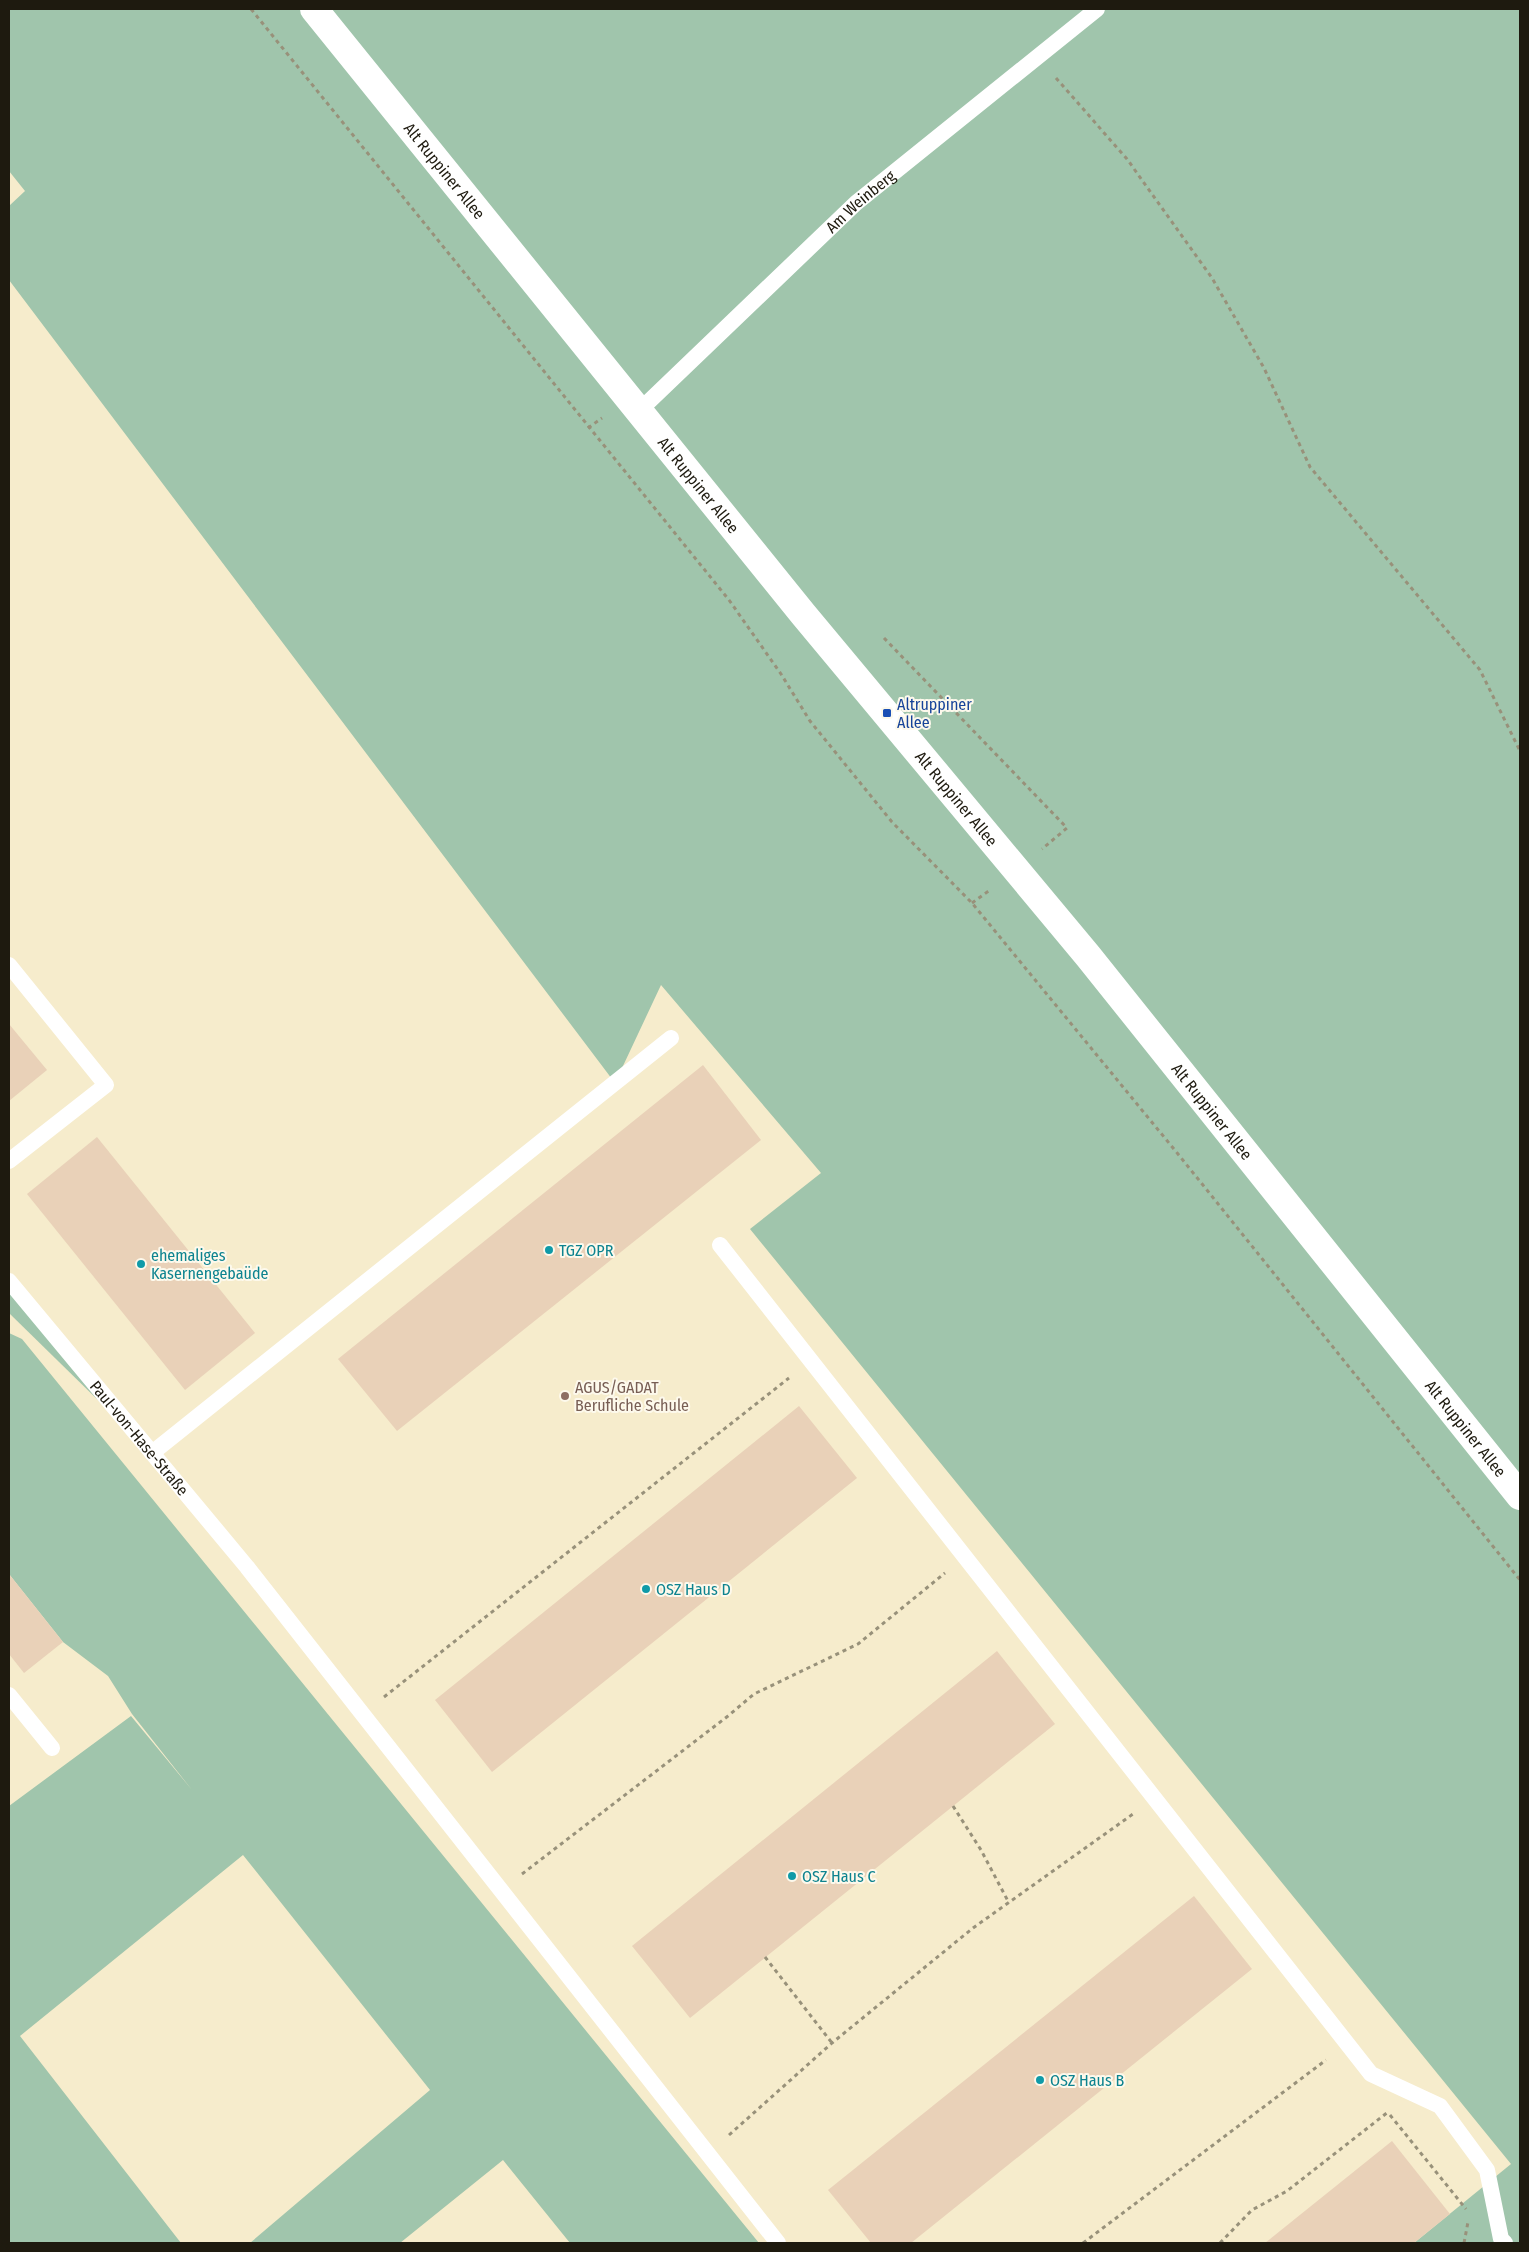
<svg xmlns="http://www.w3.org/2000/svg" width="1529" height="2252" font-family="'Fira Sans Condensed',sans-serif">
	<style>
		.green { fill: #a0c5ac }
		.building { fill: #e9d1b8 }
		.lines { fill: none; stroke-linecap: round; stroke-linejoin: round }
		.path { stroke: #98917a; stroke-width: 3; stroke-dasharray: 4 4; stroke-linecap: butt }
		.lane { stroke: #fff; stroke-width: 16 }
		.primary { stroke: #fff; stroke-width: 28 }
		.transit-dot { fill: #1a4fb4; stroke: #fdf9ec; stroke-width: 2 }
		.culture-dot { fill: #0f9aa8; stroke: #fdf9ec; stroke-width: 2 }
		.education-dot { fill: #8d6e63; stroke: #fdf9ec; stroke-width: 2 }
		.labels { text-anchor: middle; stroke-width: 4; stroke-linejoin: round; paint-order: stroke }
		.street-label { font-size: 16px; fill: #1e1a0f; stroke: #fdf9ec }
		.transit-label { font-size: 16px; fill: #164399; stroke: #fdf9ec; text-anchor: start }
		.culture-label { font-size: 16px; fill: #0d838f; stroke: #fdf9ec; text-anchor: start }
		.education-label { font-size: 16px; fill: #785e54; stroke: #fdf9ec; text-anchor: start }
	</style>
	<rect width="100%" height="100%" fill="#f6eccc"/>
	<g class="green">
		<polygon points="9,9 1520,9 1520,2243 1414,2243 1511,2164 750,1229 821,1173 661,985 615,1083 9,280 9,206 25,191 9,171"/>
		<polygon points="9,1289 152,1453 9,1313"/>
		<polygon points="9,1333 22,1339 759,2243 570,2243 503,2160 400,2243 250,2243 430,2090 243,1855 20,2036 181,2243 9,2243 9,1806 131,1716 192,1790 132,1714 108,1676 63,1642 9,1574"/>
	</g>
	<g class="building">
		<polygon points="9,1024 47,1070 9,1101"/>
		<polygon points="703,1065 761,1140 397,1431 338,1359"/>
		<polygon points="97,1137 255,1333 185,1390 27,1194"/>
		<polygon points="799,1406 857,1478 492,1772 435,1700"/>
		<polygon points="9,1574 63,1642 24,1673 9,1654"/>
		<polygon points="997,1651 1055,1724 690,2018 632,1946"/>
		<polygon points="1194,1896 1252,1969 911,2243 871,2243 828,2190"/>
		<polygon points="1392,2141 1450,2214 1414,2243 1265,2243"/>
	</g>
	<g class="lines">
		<g class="path">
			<polyline points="251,9 729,600 781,674 810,721 892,822 972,903 1178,1154 1520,1580"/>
			<polyline points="1056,78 1127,159 1212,278 1264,368 1310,467 1480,670 1520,751"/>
			<polyline points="588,428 602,418"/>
			<polyline points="884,638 1067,828 1042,849"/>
			<polyline points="972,903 990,890"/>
			<polyline points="384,1697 789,1378"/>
			<polyline points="953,1806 981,1850 1009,1903"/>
			<polyline points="522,1874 728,1716 754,1694 858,1644 945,1573"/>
			<polyline points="765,1957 832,2043"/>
			<polyline points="1390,2115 1466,2209"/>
			<polyline points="729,2135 832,2043 973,1928 1133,1814"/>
			<polyline points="1083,2243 1326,2060"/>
			<polyline points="1220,2243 1252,2210 1287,2191 1388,2112"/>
			<polyline points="1464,2243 1468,2222"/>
		</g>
		<g class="lane">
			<path id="s1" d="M639,411L856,203L1097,9"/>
			<polyline points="9,965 106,1085 9,1161"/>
			<polyline points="720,1245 1371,2074 1440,2106 1487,2170 1501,2239 1505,2243"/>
			<path id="s2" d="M9,1281L247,1567L778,2243"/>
			<polyline points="152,1453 671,1038"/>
			<polyline points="9,1695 52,1748"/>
		</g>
		<path class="primary" id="s3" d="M314,9L803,614L1088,956L1520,1496"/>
	</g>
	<rect class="transit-dot" x="882" y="708" width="10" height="10" rx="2.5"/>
	<g class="culture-dot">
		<circle cx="549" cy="1250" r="5"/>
		<circle cx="141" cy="1264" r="5"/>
		<circle cx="646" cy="1589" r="5"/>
		<circle cx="792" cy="1876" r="5"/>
		<circle cx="1040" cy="2080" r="5"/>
	</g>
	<circle class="education-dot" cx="565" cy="1396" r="5"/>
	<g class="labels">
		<g class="street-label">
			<text dy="6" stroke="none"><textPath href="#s3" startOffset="208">Alt Ruppiner Allee</textPath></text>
			<text dy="6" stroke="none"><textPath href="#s1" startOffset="305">Am Weinberg</textPath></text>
			<text dy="6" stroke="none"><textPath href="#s3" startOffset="612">Alt Ruppiner Allee</textPath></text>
			<text dy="6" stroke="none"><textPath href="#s3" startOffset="1018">Alt Ruppiner Allee</textPath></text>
			<text dy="6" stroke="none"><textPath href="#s3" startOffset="1422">Alt Ruppiner Allee</textPath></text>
			<text dy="6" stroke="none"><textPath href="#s3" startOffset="1828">Alt Ruppiner Allee</textPath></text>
			<text dy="6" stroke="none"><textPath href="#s2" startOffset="204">Paul-von-Hase-Straße</textPath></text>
		</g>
		<g class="transit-label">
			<text x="897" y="710">Altruppiner<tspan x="897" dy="18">Allee</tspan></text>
		</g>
		<g class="culture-label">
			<text x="559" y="1256">TGZ OPR</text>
			<text x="151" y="1261">ehemaliges<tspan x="151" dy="18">Kasernengebaüde</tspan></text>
			<text x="656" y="1595">OSZ Haus D</text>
			<text x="802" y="1882">OSZ Haus C</text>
			<text x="1050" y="2086">OSZ Haus B</text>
		</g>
		<g class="education-label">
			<text x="575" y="1393">AGUS/GADAT<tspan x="575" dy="18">Berufliche Schule</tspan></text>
		</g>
	</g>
	<rect width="1529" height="2252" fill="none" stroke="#1e1a0f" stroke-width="20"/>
</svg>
